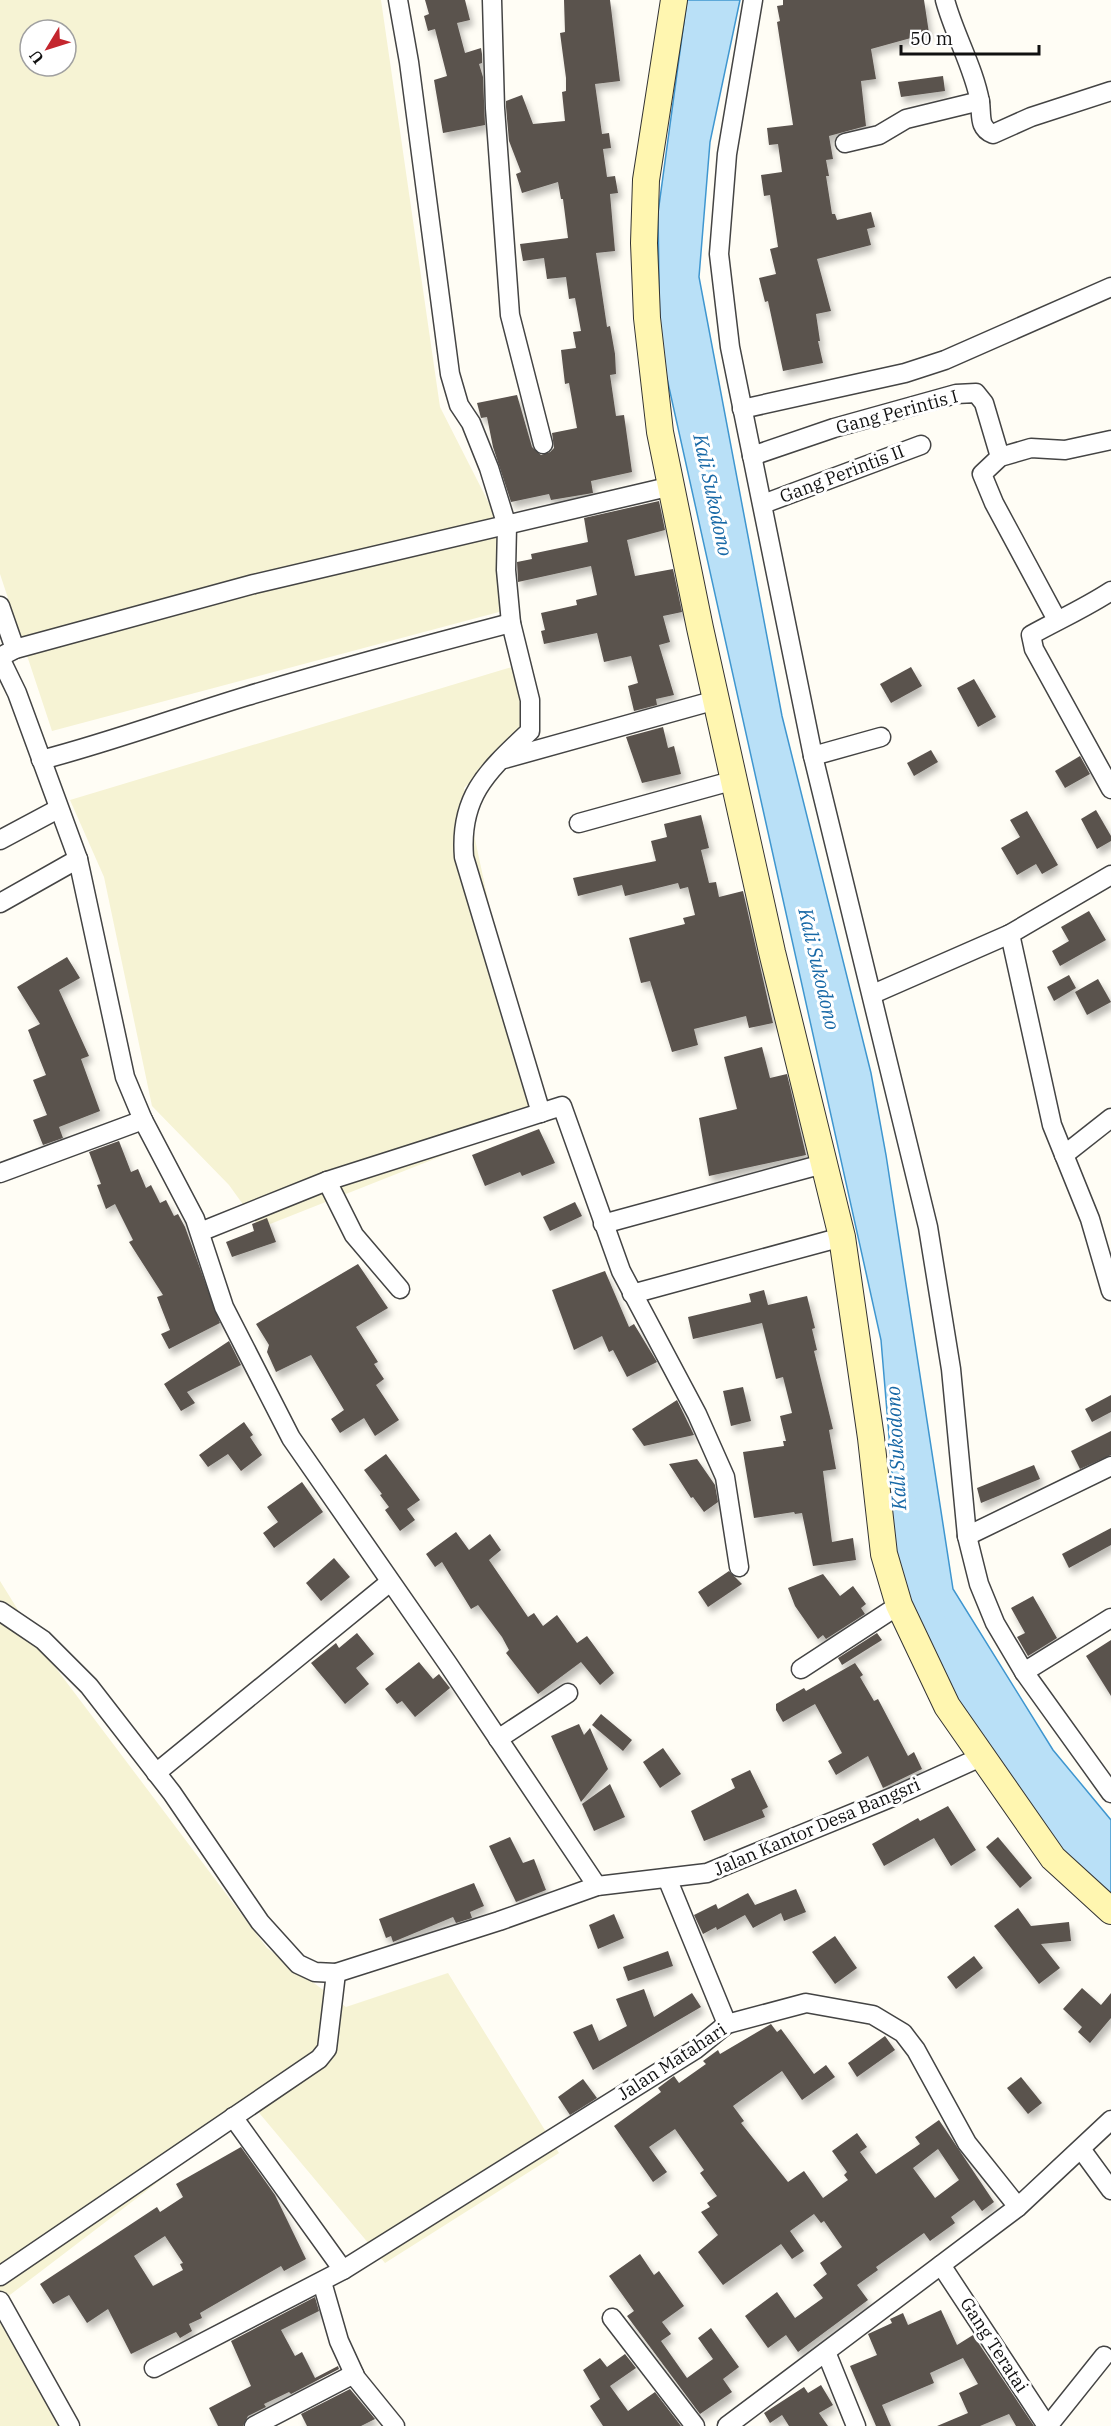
<svg xmlns="http://www.w3.org/2000/svg" width="1111" height="2426" font-family="'IBM Plex Serif',serif">
	<style>
		.farmland { fill: #f6f3d4; fill-rule: evenodd }
		.water { fill: #b9e0f7; stroke: #3f96cf; stroke-width: 1.5 }
		.lines { fill: none; stroke-linecap: round; stroke-linejoin: round }
		.river { stroke: #b9e0f7; stroke-width: 33 }
		.building { fill: #5a524d; fill-rule: evenodd; filter: url(#shadow) }
		.street-casing { stroke: #444; stroke-width: 21 }
		.secondary-casing { stroke: #333; stroke-width: 28 }
		.street { stroke: #fff; stroke-width: 18 }
		.secondary { stroke: #fff6b0; stroke-width: 26 }
		.labels { text-anchor: middle; stroke-width: 6; stroke-linejoin: round; paint-order: stroke }
		.street-label { font-size: 18px; fill: #111; stroke: #fff }
		.water-label { font-size: 20px; font-style: italic; fill: #1768a6; stroke: #fff }
	</style>
	<defs>
		<filter id="shadow"><feDropShadow dx="3.5" dy="6" stdDeviation="3" flood-color="#0004"/></filter>
	</defs>
	<rect width="100%" height="100%" fill="#fffdf5"/>
	<g class="farmland">
		<path d="M0,0H381L440,407L498,521L499,612L52,731L0,574ZM30,30H66V66H30Z"/>
		<polygon points="512,667 526,727 464,788 535,1119 260,1228 229,1185 152,1106 104,877 70,800"/>
		<polygon points="0,1581 46,1655 267,1948 346,2007 448,1973 559,2153 385,2263 255,2108 2,2301 72,2426 0,2426"/>
	</g>
	<polygon class="water" points="687,0 740,0 710,142 699,277 782,716 871,1073 886,1155 953,1589 1053,1750 1111,1820 1111,1893 1070,1862 954,1700 898,1544 881,1340 660,347 658,213"/>
	<g class="lines">
		<polyline class="river" points="900,1505 899,1562 940,1645"/>
	</g>
	<g class="building">
		<polygon points="425,0 465,0 470,20 457,23 465,53 481,48 482,54 482,63 479,64 483,77 485,125 443,133 434,80 447,76 435,29 428,31 424,16 429,14"/>
		<polygon points="564,0 610,0 620,81 595,84 602,134 609,133 611,148 603,149 607,177 615,176 618,193 610,194 615,251 596,253 607,327 610,326 615,354 616,374 610,375 616,416 624,415 632,472 591,481 593,493 551,500 549,494 511,502 493,447 487,417 481,418 477,403 517,395 532,447 541,455 550,452 554,448 552,433 577,428 569,383 565,384 561,350 576,348 573,332 581,331 575,298 569,299 566,277 547,279 544,258 523,261 520,244 568,238 563,199 561,199 558,182 522,193 516,174 521,172 509,141 506,107 506,101 522,95 533,124 565,121 562,92 566,91 566,78 560,33 565,32"/>
		<polygon points="783,0 924,0 929,33 871,49 876,79 861,81 866,126 829,136 833,159 826,160 829,176 826,176 832,214 835,214 837,220 871,212 875,227 867,229 871,245 817,259 831,311 816,314 820,341 818,341 823,363 783,371 768,301 765,302 759,278 776,274 770,249 778,247 770,195 764,196 761,175 782,172 778,144 769,145 767,128 793,125 777,22 780,21 777,6 783,5"/>
		<polygon points="943,76 945,91 901,97 898,82"/>
		<polygon points="659,501 665,530 627,540 635,576 673,569 682,612 663,616 670,642 659,645 674,695 656,699 657,705 634,711 628,686 638,683 631,656 604,662 597,633 544,644 541,631 545,630 541,613 577,605 576,600 597,595 591,566 518,582 517,562 532,559 531,554 588,542 584,518"/>
		<polygon points="911,667 922,686 891,703 880,684"/>
		<polygon points="974,679 996,717 978,727 957,688"/>
		<polygon points="663,727 668,748 674,746 681,774 642,783 626,737"/>
		<polygon points="931,750 938,762 914,776 907,763"/>
		<polygon points="1080,756 1090,774 1065,788 1055,771"/>
		<polygon points="1096,810 1111,836 1111,841 1097,849 1081,819"/>
		<polygon points="1027,811 1058,865 1042,874 1036,864 1017,875 1001,848 1020,837 1010,820"/>
		<polygon points="701,815 709,848 701,850 709,883 716,882 719,897 743,891 773,1023 749,1028 746,1016 694,1029 698,1045 672,1052 650,981 641,983 629,938 685,924 683,918 695,915 688,887 680,889 678,883 625,896 622,885 578,896 573,878 656,861 651,841 667,837 664,824"/>
		<polygon points="1089,911 1106,940 1060,966 1052,951 1069,941 1061,927"/>
		<polygon points="67,957 80,978 59,990 89,1056 81,1059 100,1111 59,1127 63,1138 43,1145 33,1120 47,1115 33,1080 46,1075 28,1030 40,1024 17,987"/>
		<polygon points="1069,975 1076,988 1054,1001 1047,987"/>
		<polygon points="1098,979 1111,1002 1087,1015 1075,992"/>
		<polygon points="762,1047 770,1078 787,1074 806,1155 709,1176 699,1118 737,1109 724,1057"/>
		<polygon points="539,1129 555,1163 522,1176 520,1172 485,1186 472,1155"/>
		<polygon points="119,1141 131,1172 138,1169 146,1188 151,1185 160,1203 166,1200 174,1216 178,1214 185,1227 220,1323 169,1349 161,1334 170,1330 157,1297 163,1295 129,1242 133,1240 115,1204 106,1209 97,1185 101,1184 89,1152"/>
		<polygon points="575,1202 582,1216 550,1231 543,1217"/>
		<polygon points="267,1218 276,1242 232,1257 226,1242 254,1231 252,1224"/>
		<polygon points="358,1264 388,1308 356,1327 378,1362 374,1364 384,1379 376,1385 399,1420 375,1436 364,1418 340,1433 331,1419 344,1410 311,1355 276,1372 267,1352 269,1345 256,1324"/>
		<polygon points="605,1271 629,1327 634,1324 657,1362 627,1377 613,1350 609,1352 602,1336 574,1350 552,1290"/>
		<polygon points="764,1290 768,1305 807,1296 815,1328 812,1329 817,1350 814,1351 833,1429 829,1430 836,1469 823,1471 832,1542 853,1538 856,1560 813,1566 802,1513 795,1514 794,1512 754,1518 743,1452 784,1446 783,1441 786,1441 780,1416 792,1413 783,1377 776,1379 762,1323 693,1339 688,1317 751,1302 749,1294"/>
		<polygon points="229,1341 241,1365 187,1392 195,1403 181,1411 164,1384"/>
		<polygon points="743,1387 751,1421 731,1426 723,1391"/>
		<polygon points="1111,1395 1111,1412 1092,1422 1085,1409"/>
		<polygon points="677,1400 694,1435 644,1446 632,1429"/>
		<polygon points="244,1422 253,1435 250,1437 262,1455 241,1471 228,1454 208,1467 199,1455"/>
		<polygon points="1111,1431 1111,1455 1080,1469 1071,1451"/>
		<polygon points="386,1454 420,1500 407,1509 415,1520 400,1531 385,1510 389,1507 380,1495 382,1494 364,1470"/>
		<polygon points="697,1459 715,1485 718,1502 704,1512 693,1497 691,1498 669,1464"/>
		<polygon points="1034,1465 1040,1479 981,1503 977,1488"/>
		<polygon points="302,1482 323,1512 274,1548 263,1533 278,1522 267,1507"/>
		<polygon points="1111,1528 1111,1545 1069,1568 1062,1554"/>
		<polygon points="456,1532 469,1550 490,1534 501,1550 489,1560 528,1617 534,1613 543,1626 557,1615 577,1643 587,1636 614,1673 600,1685 581,1662 538,1694 506,1653 509,1650 502,1637 478,1605 471,1609 442,1562 435,1567 426,1554"/>
		<polygon points="334,1558 350,1577 321,1601 306,1583"/>
		<polygon points="729,1571 742,1584 708,1607 698,1592"/>
		<polygon points="823,1574 840,1596 853,1586 866,1604 861,1608 865,1614 826,1639 823,1635 818,1639 795,1606 788,1588"/>
		<polygon points="1033,1596 1057,1638 1028,1656 1017,1637 1025,1633 1011,1608"/>
		<polygon points="357,1633 374,1654 356,1668 369,1684 345,1704 311,1663 336,1643 339,1648"/>
		<polygon points="877,1633 882,1640 842,1665 838,1658"/>
		<polygon points="1111,1640 1111,1696 1086,1656"/>
		<polygon points="419,1662 433,1679 439,1674 450,1688 415,1717 402,1701 397,1704 385,1689"/>
		<polygon points="855,1663 863,1675 860,1677 874,1701 878,1699 908,1756 914,1752 922,1769 883,1788 868,1756 836,1775 828,1761 842,1753 815,1704 783,1722 776,1710 776,1704 804,1688 806,1691"/>
		<polygon points="601,1714 632,1740 623,1751 592,1725"/>
		<polygon points="579,1724 584,1735 590,1728 608,1769 581,1802 551,1736"/>
		<polygon points="663,1748 681,1774 660,1788 643,1762"/>
		<polygon points="750,1770 768,1807 762,1810 765,1817 704,1841 691,1811 735,1788 731,1779"/>
		<polygon points="610,1784 625,1817 594,1831 582,1804"/>
		<polygon points="948,1806 976,1850 951,1866 934,1838 884,1866 872,1844 918,1818 920,1821"/>
		<polygon points="510,1837 523,1863 534,1859 546,1890 516,1902 489,1846"/>
		<polygon points="998,1837 1032,1878 1020,1888 986,1847"/>
		<polygon points="474,1883 484,1906 470,1912 472,1918 456,1923 453,1917 393,1942 391,1936 386,1938 379,1919"/>
		<polygon points="796,1889 806,1912 784,1921 781,1913 753,1928 745,1915 717,1930 716,1927 703,1934 694,1915 716,1904 718,1909 748,1893 755,1905"/>
		<polygon points="1018,1908 1031,1926 1069,1922 1071,1941 1041,1944 1060,1968 1039,1984 994,1926"/>
		<polygon points="614,1914 624,1938 598,1949 589,1925"/>
		<polygon points="835,1936 857,1968 835,1984 812,1952"/>
		<polygon points="668,1951 673,1966 628,1981 623,1967"/>
		<polygon points="974,1956 983,1968 956,1989 947,1977"/>
		<polygon points="1082,1988 1101,2005 1111,1993 1111,2018 1090,2043 1078,2032 1082,2027 1063,2009"/>
		<polygon points="644,1989 654,2017 692,1993 701,2007 593,2070 573,2032 592,2024 599,2041 627,2026 616,1999"/>
		<path d="M771,2024L777,2032L781,2029L814,2074L826,2065L835,2077L802,2100L782,2071L733,2106L744,2121L741,2123L788,2182L804,2171L823,2198L848,2180L844,2175L847,2172L832,2151L857,2133L867,2147L860,2152L876,2174L920,2144L915,2137L939,2120L994,2202L982,2211L974,2200L951,2217L955,2223L930,2241L924,2233L876,2267L878,2270L857,2285L868,2300L798,2352L786,2335L768,2348L745,2316L777,2292L795,2318L823,2298L813,2285L827,2274L820,2263L842,2247L824,2221L821,2223L814,2214L790,2231L804,2251L792,2259L781,2244L723,2285L698,2252L718,2235L701,2212L710,2207L707,2203L717,2196L700,2173L704,2170L675,2129L649,2147L667,2172L653,2182L614,2126L661,2092L658,2088L674,2076L679,2083L706,2064L703,2061L718,2050L720,2054ZM938,2149L959,2180L935,2198L913,2168Z"/>
		<polygon points="885,2036 895,2050 857,2077 848,2063"/>
		<polygon points="1021,2077 1042,2103 1028,2114 1007,2088"/>
		<polygon points="583,2079 597,2098 570,2115 558,2097"/>
		<path d="M241,2147L275,2195L306,2259L284,2271L281,2266L200,2313L202,2318L189,2324L192,2331L180,2338L176,2332L131,2354L108,2309L87,2323L69,2295L53,2304L40,2284L157,2207L160,2212L183,2197L176,2184ZM165,2236L183,2263L180,2264L183,2270L153,2286L134,2256Z"/>
		<polygon points="640,2254 654,2275 659,2271 684,2306 662,2322 671,2334 661,2341 687,2378 713,2359 698,2338 711,2328 739,2367 723,2379 732,2392 700,2414 627,2316 634,2311 609,2276"/>
		<polygon points="315,2297 319,2311 281,2330 295,2356 302,2352 315,2378 338,2366 339,2369 291,2394 289,2392 264,2404 266,2407 248,2416 243,2426 218,2426 209,2408 251,2386 231,2341"/>
		<polygon points="941,2310 957,2345 973,2335 1034,2426 1016,2426 1009,2414 980,2426 937,2426 968,2413 959,2393 978,2384 963,2358 930,2373 934,2383 882,2405 891,2426 876,2426 850,2366 877,2355 868,2334 892,2323 890,2319 903,2313 908,2325"/>
		<polygon points="625,2354 636,2368 610,2386 628,2411 655,2392 681,2426 603,2426 590,2406 600,2399 583,2370 600,2358 607,2367"/>
		<polygon points="821,2385 833,2405 819,2413 828,2426 789,2426 782,2415 770,2423 764,2413 804,2387 808,2393"/>
		<polygon points="350,2389 375,2419 361,2426 307,2426 301,2414"/>
	</g>
	<g class="lines">
		<g class="street-casing">
			<g id="street">
				<path d="M398,0L409,62L450,374L459,405L471,423L489,468L507,526L506,570L511,623L530,700V731C489,770 459,795 464,857L541,1113"/>
				<polyline points="492,0 495,108 510,315 543,444"/>
				<polyline points="753,0 727,154 719,254 730,347 813,756 928,1227 951,1369 967,1536 979,1584 995,1623 1024,1672 1111,1793"/>
				<path d="M945,0C954,34 974,68 980,102C982,115 978,128 993,134L1031,117L1111,91"/>
				<polyline points="845,143 879,135 906,119 980,101"/>
				<polyline points="742,409 905,373 945,360 1111,287"/>
				<polyline points="752,456 834,428 956,394 976,393 984,403 1000,457"/>
				<polyline points="763,504 921,445"/>
				<path d="M1111,591C1085,608 1058,620 1031,635L1034,649L1111,789"/>
				<polyline points="0,606 15,649"/>
				<polyline points="1057,620 994,503 982,474 1000,457 1031,448 1065,450 1111,440"/>
				<polyline points="0,657 15,649 254,584 672,486"/>
				<polyline points="0,658 17,693 78,859 125,1077 143,1120 195,1219 224,1307 291,1438 448,1664 597,1886"/>
				<polyline points="813,756 881,737"/>
				<polyline points="504,759 716,700"/>
				<path d="M41,760C111,742 178,717 247,696C334,670 423,646 511,623"/>
				<polyline points="579,823 735,780"/>
				<polyline points="0,840 58,809"/>
				<polyline points="0,903 78,859"/>
				<polyline points="1010,934 1052,1125 1090,1219 1111,1291"/>
				<polyline points="873,994 1010,934 1111,875"/>
				<polyline points="1064,1155 1111,1118"/>
				<polyline points="0,1173 143,1120"/>
				<polyline points="327,1181 354,1235 400,1289"/>
				<polyline points="603,1224 823,1164"/>
				<polyline points="200,1232 327,1181 562,1106 621,1271 697,1414 725,1477 739,1567"/>
				<polyline points="632,1294 842,1237"/>
				<polyline points="967,1536 1111,1466"/>
				<polyline points="0,1611 43,1640 89,1686 172,1793 260,1922 298,1964 315,1972 336,1973 499,1921 597,1886 707,1873 895,1796 983,1756"/>
				<polyline points="801,1669 899,1605"/>
				<polyline points="1024,1672 1111,1618"/>
				<polyline points="498,1739 568,1693"/>
				<polyline points="156,1773 390,1582"/>
				<polyline points="667,1878 727,2024"/>
				<polyline points="233,2117 343,2270"/>
				<polyline points="1081,2149 1111,2190"/>
				<polyline points="941,2265 1047,2426"/>
				<polyline points="0,2276 319,2059 327,2049 336,1973"/>
				<polyline points="322,2282 339,2341 356,2378 395,2426"/>
				<polyline points="0,2301 70,2426"/>
				<polyline points="612,2318 695,2426"/>
				<polyline points="826,2352 856,2426"/>
				<polyline points="154,2368 343,2270 696,2049 727,2024 806,2003 873,2015 903,2033 916,2050 967,2143 1018,2207"/>
				<polyline points="254,2426 354,2374"/>
				<polyline points="727,2426 1018,2207 1111,2120"/>
				<polyline points="1048,2426 1104,2356"/>
			</g>
		</g>
		<g class="secondary-casing">
			<polyline id="secondary" points="674,0 646,180 644,243 647,318 660,432 700,628 772,952 842,1237 871,1438 884,1554 899,1605 947,1706 1053,1858 1111,1911"/>
		</g>
		<use href="#street" class="street"/>
		<use href="#secondary" class="secondary"/>
	</g>
	<g class="labels">
		<g class="street-label">
			<text transform="translate(897 412) rotate(-15)" y="6">Gang Perintis I</text>
			<text transform="translate(842 474) rotate(-21)" y="6">Gang Perintis II</text>
			<text transform="translate(817 1827) rotate(-23)" y="6">Jalan Kantor Desa Bangsri</text>
			<text transform="translate(672 2062) rotate(-33)" y="6">Jalan Matahari</text>
			<text transform="translate(994 2345) rotate(57)" y="6">Gang Teratai</text>
		</g>
		<g class="water-label">
			<text transform="translate(713 495) rotate(78)" y="7">Kali Sukodono</text>
			<text transform="translate(819 969) rotate(77)" y="7">Kali Sukodono</text>
			<text transform="translate(896 1448) rotate(-93)" y="7">Kali Sukodono</text>
		</g>
	</g>
	<g transform="translate(48 48) rotate(232)"><circle r="28" fill="#ffffff" stroke="#a0a0a0" stroke-width="1.5"/>
	<path d="M0-4.5L10 22L0 15L-10 22Z" fill="#c4262e"/>
	<text y="-9" font-size="16" font-weight="bold" text-anchor="middle" fill="#111111">U</text>
	</g>
	<path d="M901 45v9h138v-9" fill="none" stroke="#111111" stroke-width="3"/>
	<text x="910" y="45" font-size="18" fill="#111111" stroke="#ffffff" stroke-width="4.5" paint-order="stroke">50 m</text>
</svg>
